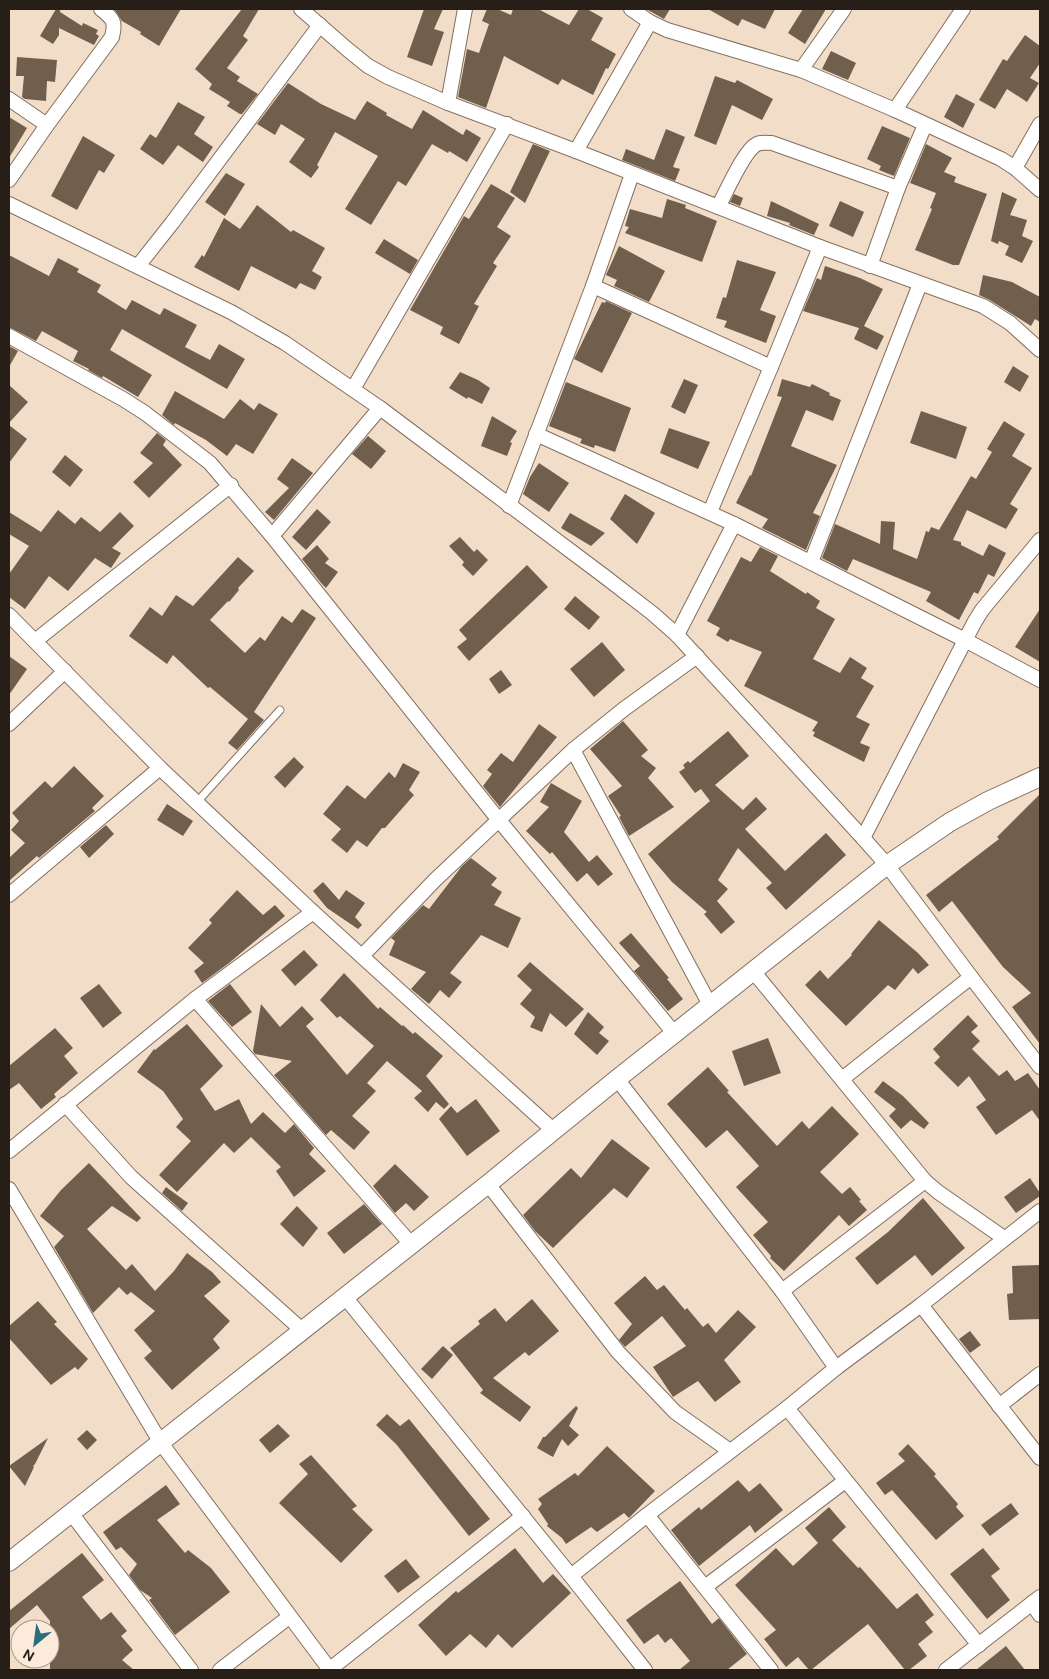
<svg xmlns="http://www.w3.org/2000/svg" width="1049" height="1679" font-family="'DM Sans',sans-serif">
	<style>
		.building { fill: #715f4e }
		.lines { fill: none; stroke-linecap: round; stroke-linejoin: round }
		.service-casing { stroke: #826f5e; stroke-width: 9 }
		.minor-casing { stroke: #826f5e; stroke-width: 16 }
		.tertiary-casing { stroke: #826f5e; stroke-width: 20 }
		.service { stroke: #fff; stroke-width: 7 }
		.minor { stroke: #fff; stroke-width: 14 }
		.tertiary { stroke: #fff; stroke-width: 18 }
	</style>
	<rect width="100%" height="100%" fill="#f2ddc9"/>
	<g class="building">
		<polygon points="56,9 60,9 60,12 82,26 83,23 98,30 96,34 99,36 94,45 59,28 59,35 53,44 40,36"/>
		<polygon points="114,9 181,9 159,46 140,34 141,32 122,21"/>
		<polygon points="242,9 259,9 243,36 248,40 227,68 240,77 237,81 258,94 242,114 240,114 227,106 230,102 209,89 212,84 195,69"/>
		<polygon points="424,9 443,9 434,29 444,32 432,66 407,57"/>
		<polygon points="487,9 497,9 511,15 513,9 538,9 569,25 579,9 587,9 603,18 591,40 616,54 608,69 606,68 593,95 562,79 558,85 504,56 486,108 458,97 467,49 479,53 489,24 482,21"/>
		<polygon points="646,9 670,9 664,19"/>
		<polygon points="708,9 775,9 765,29 742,19 738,26"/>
		<polygon points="803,9 826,9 805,44 788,33"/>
		<polygon points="1025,35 1040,46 1040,63 1030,78 1039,83 1027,102 1007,89 995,109 979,100 1003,59 1007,61"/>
		<polygon points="831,51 856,63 848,80 822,69"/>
		<polygon points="17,57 57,60 55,82 47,81 46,101 25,99 22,97 24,76 16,76"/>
		<polygon points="715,76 735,83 737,80 773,99 762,120 732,105 716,145 694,136"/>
		<polygon points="288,83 321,104 355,120 367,101 387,113 386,115 412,129 423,110 463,135 466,129 481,138 467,162 449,151 448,153 432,144 406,186 398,181 371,225 345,209 378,156 335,132 317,165 319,167 311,178 289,162 305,139 281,124 275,135 257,124"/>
		<polygon points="956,94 975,104 963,128 944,117"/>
		<polygon points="178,102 205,117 194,134 213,147 203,162 178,145 163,165 140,149 150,134 156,138"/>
		<polygon points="9,117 27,128 9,158"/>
		<polygon points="882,126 910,138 894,176 879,170 881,166 867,159"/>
		<polygon points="666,129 685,137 673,167 680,169 675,181 622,160 626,149 654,160"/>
		<polygon points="83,136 115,155 104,173 99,170 77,210 51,196"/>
		<polygon points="533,144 550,151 525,203 510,192"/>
		<polygon points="926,144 952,158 944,172 956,177 954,182 987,194 959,265 953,265 915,250 932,209 930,208 936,193 910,183"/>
		<polygon points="226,173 245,184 225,216 205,202"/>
		<polygon points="491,184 515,198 497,227 511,236 493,263 497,266 474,304 479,306 459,344 440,334 443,327 410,310 464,216 469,219"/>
		<polygon points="1002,192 1017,199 1010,215 1027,220 1022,236 1033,241 1022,263 1005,255 1009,246 999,241 998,244 991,241"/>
		<polygon points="734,194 743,198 740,206 730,202"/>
		<polygon points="667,199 686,205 685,208 717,221 702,262 625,233 629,227 625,226 630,209 662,218"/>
		<polygon points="771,201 819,224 814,235 789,225 790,223 767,216"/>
		<polygon points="840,201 864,212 853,237 829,226"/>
		<polygon points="257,205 291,232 293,230 325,248 312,271 322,277 315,290 300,283 296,289 251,266 239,291 194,267 202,255 204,257 224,218 240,229"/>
		<polygon points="384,239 418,260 410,274 375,253"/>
		<polygon points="619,246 665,271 649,302 614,286 617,280 606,275"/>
		<polygon points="9,255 49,276 58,258 79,269 77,272 101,285 97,292 126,310 132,300 160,315 164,308 197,325 185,347 210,360 219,344 245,359 227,389 122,329 110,350 152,375 138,397 103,376 102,378 88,370 89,369 73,361 78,351 42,331 36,341 9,327"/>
		<polygon points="737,260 776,272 760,310 776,316 766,343 724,327 727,321 716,318 723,297 726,298"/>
		<polygon points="825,266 860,278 883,289 864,326 884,336 877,350 854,339 859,328 803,311 817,278 821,280"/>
		<polygon points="983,275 1012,282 1040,297 1040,322 1035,319 1031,326 988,299 979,295"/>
		<polygon points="606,301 632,313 602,373 574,359 602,302 605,303"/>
		<polygon points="9,346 18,351 9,367"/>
		<polygon points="1013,366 1029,376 1020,392 1004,382"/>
		<polygon points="460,372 478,380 490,388 482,404 468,397 467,399 449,388"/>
		<polygon points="684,379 698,385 685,414 671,407"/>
		<polygon points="782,379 810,387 812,384 830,393 829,395 841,400 833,421 806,410 791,446 837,465 813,513 820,516 806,550 762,528 768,519 736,503 750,475 751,476 782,397 777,396"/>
		<polygon points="566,382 631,408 615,452 595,445 594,448 580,443 582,439 549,426"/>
		<polygon points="9,385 28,402 9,423"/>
		<polygon points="175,391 224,419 240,399 254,410 259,403 278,414 253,454 236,444 227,456 206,440 175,423 174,425 162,415"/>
		<polygon points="921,411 967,427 956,459 910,443"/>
		<polygon points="492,416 517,431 510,442 512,443 507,456 481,446"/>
		<polygon points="1004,421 1025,434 1012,456 1032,468 1010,504 1018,509 1006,529 967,510 953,540 961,542 961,545 983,556 989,544 1006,553 994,577 988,574 978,594 974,592 959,620 926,601 931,592 853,559 847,571 822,558 835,524 880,544 881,521 895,522 893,549 917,559 926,531 929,532 931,527 939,530 971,476 976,479 992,452 987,449"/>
		<polygon points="9,425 27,439 9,463"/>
		<polygon points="669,428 710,442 698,469 660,453"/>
		<polygon points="157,433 166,440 163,445 182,465 149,498 133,482 153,463 140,453"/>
		<polygon points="368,436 386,451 371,469 352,454"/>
		<polygon points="65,455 83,470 70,487 52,472"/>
		<polygon points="292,458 313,473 274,520 265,512 289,488 277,479"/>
		<polygon points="539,463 569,483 549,512 523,494 530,477"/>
		<polygon points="625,494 655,513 637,544 610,519"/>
		<polygon points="317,509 331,522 306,550 292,537"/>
		<polygon points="58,510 75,524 81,517 100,532 120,512 134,526 112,548 121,553 111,568 95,558 68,591 49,576 25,609 9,597 9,574 29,546 9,534 9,512 41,532"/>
		<polygon points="570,513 605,533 591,546 561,528"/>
		<polygon points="460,537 474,552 477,549 488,560 473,576 462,565 464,562 449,546"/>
		<polygon points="317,545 329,559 325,563 338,572 326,588 322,584 302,559"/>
		<polygon points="760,547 778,556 770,571 806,594 807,592 820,601 816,608 835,619 813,659 840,673 850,657 867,668 861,678 874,686 856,717 870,724 860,743 870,747 864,762 813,736 815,732 812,731 818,722 744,686 762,652 730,639 728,642 716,635 720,628 707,621 741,557 751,562"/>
		<polygon points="238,557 254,571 238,588 239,590 229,602 228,601 210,620 245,653 260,637 265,641 282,616 292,623 302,609 316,618 254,712 264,720 237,750 228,743 248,719 210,687 208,688 173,655 167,664 129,636 150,607 162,616 176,595 193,606"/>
		<polygon points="527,565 548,587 469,661 457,647 467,639 459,630"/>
		<polygon points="575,596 600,617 589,630 564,609"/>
		<polygon points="1040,609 1040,662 1015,647"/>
		<polygon points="602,642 625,670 594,697 570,669"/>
		<polygon points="9,656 27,669 9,695"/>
		<polygon points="501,670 512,685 499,694 489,679"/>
		<polygon points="623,721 648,750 641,756 656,768 648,778 674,807 629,836 619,817 621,816 608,796 622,786 590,749"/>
		<polygon points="539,724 557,737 500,807 483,786 492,774 487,770 501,753 513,762"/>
		<polygon points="728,731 749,756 715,785 743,810 756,797 767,809 745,829 785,871 826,833 846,855 786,910 766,888 772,883 738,848 718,880 728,889 717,901 735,922 721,934 704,914 707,912 672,882 648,854 710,801 701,789 695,793 679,772 685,768 683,765 688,761 690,763"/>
		<polygon points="294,757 304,767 285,788 274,777"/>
		<polygon points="403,763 420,772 409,790 414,795 385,828 382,828 367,847 357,840 347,853 331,840 341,829 323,814 347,785 365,799 389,772 395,778"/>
		<polygon points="74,766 104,796 92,808 95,811 39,858 37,856 9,881 9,858 25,843 11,830 19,821 12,813 45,781 52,788"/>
		<polygon points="551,783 582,801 564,832 589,862 597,855 613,874 598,886 587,873 577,882 552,852 550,854 526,831 549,807 540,802"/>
		<polygon points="1040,794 1040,1044 1012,1007 1031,993 1003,967 952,901 939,912 926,895 999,839 997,837"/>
		<polygon points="167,804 193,821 183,836 157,820"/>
		<polygon points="106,825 114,834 89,858 80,847"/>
		<polygon points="471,858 497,878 491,885 502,892 494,905 521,918 508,948 481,935 450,973 462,982 449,998 440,990 429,1004 411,989 426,972 389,955 395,941 391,938 423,905 429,909 462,866"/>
		<polygon points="323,882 339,900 346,890 365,903 355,917 362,925 358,929 327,908 313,891"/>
		<polygon points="237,890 263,915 275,905 285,916 229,963 202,983 194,971 204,963 188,948 212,923 209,920"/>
		<polygon points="879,920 918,953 929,965 918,974 913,968 895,990 888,985 846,1026 805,985 820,970 828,979 852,955 851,954"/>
		<polygon points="631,933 669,978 667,979 683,999 668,1011 634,971 640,966 619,943"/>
		<polygon points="304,950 318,965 295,986 281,970"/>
		<polygon points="530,962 584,1009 566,1027 550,1013 542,1032 530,1027 535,1017 520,1004 532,990 517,976"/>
		<polygon points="344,973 378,1009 380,1007 402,1026 403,1025 413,1034 415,1032 443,1056 426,1076 449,1104 444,1109 436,1102 428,1112 414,1098 422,1091 387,1061 367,1083 376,1091 352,1116 370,1132 354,1150 331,1130 326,1135 274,1075 292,1061 255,1054 253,1051 261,1004 280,1027 302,1006 314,1019 306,1026 347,1075 374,1046 340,1016 337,1018 320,1000"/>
		<polygon points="99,984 122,1013 103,1028 80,998"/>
		<polygon points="230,984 252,1012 232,1027 208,1001"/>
		<polygon points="588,1012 604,1027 599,1033 609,1041 597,1055 574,1034"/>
		<polygon points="968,1015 978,1026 971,1032 980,1041 972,1049 999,1076 1007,1070 1015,1081 1028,1073 1040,1090 1040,1121 1032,1110 996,1135 976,1107 986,1100 969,1076 958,1087 934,1063 940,1057 933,1049"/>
		<polygon points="187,1024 223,1066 200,1089 215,1111 239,1099 251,1124 263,1112 285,1133 294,1124 314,1148 309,1154 326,1171 294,1197 276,1171 281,1167 251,1137 234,1153 224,1143 177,1192 159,1175 191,1141 176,1127 183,1119 163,1091 137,1072 154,1049 155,1050"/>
		<polygon points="55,1028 73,1048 64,1056 78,1073 54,1094 56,1097 41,1109 19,1083 9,1090 9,1066"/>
		<polygon points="768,1038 781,1073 744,1086 732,1051"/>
		<polygon points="708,1067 729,1091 727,1092 777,1146 802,1121 809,1129 832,1106 859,1134 820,1172 842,1194 850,1187 861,1200 859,1201 867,1210 849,1226 839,1215 784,1271 770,1258 771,1256 753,1235 768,1222 736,1187 759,1166 727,1130 706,1148 667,1104"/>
		<polygon points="883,1081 903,1096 929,1123 924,1129 911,1120 901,1129 889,1116 896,1109 874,1092"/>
		<polygon points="476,1099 500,1131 467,1156 439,1119 451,1106 457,1113"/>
		<polygon points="612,1139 650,1168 627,1198 614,1188 553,1248 535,1231 523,1215 571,1168 581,1178"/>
		<polygon points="89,1163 141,1218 137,1222 112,1206 87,1229 126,1270 132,1264 155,1291 174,1271 187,1253 212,1272 221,1282 204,1296 230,1321 213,1339 220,1348 172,1390 144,1358 152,1351 134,1330 155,1311 131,1292 127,1295 119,1287 93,1313 54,1247 64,1236 40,1216 61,1190"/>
		<polygon points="395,1164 429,1197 414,1211 406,1203 395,1213 373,1186"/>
		<polygon points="1030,1178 1040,1193 1040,1196 1016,1213 1004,1197"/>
		<polygon points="166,1187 188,1203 182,1211 162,1193"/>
		<polygon points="923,1198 965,1248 932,1276 915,1255 877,1285 855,1258 888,1232"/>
		<polygon points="364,1204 382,1224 344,1254 327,1233"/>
		<polygon points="297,1206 318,1228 303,1247 280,1224"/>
		<polygon points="1040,1265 1040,1319 1009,1320 1007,1294 1013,1293 1012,1266"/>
		<polygon points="645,1276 657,1290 664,1285 685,1310 687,1308 703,1327 708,1323 716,1333 738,1310 756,1327 724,1360 741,1382 715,1402 698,1381 673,1397 653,1367 686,1346 662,1316 625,1347 619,1340 632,1324 614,1303"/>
		<polygon points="532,1299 559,1331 529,1356 525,1352 493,1378 531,1407 520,1422 480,1393 483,1390 450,1348 480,1324 478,1321 495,1308 506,1322"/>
		<polygon points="38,1301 57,1322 54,1324 88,1359 78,1370 75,1367 51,1385 9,1338 9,1326"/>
		<polygon points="970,1331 981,1345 970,1353 959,1339"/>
		<polygon points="443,1346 453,1355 432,1379 421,1369"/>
		<polygon points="576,1406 578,1408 569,1426 579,1435 568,1446 562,1439 553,1457 537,1448 543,1437 545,1437"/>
		<polygon points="387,1414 400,1426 409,1419 490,1519 469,1536 396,1444 376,1425"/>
		<polygon points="278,1424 290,1436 270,1453 259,1440"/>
		<polygon points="87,1430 97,1440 87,1450 77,1439"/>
		<polygon points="48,1438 35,1464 33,1466 34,1467 25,1486 9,1466"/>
		<polygon points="908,1444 936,1474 934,1476 958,1504 956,1507 964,1516 936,1540 892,1490 885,1495 876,1483 905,1461 898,1454"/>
		<polygon points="607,1446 655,1491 629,1518 624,1513 597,1532 591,1527 566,1544 562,1538 547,1526 548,1524 538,1509 542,1504 538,1499 575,1473 578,1476"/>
		<polygon points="311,1455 357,1506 352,1509 373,1530 341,1563 279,1503 308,1474 299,1464"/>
		<polygon points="738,1480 749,1492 760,1483 783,1510 755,1533 750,1525 699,1566 671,1530 699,1507 701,1510"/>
		<polygon points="166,1485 180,1504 157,1520 185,1553 188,1550 211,1568 230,1592 175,1635 149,1600 152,1598 140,1590 129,1575 137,1564 121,1547 116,1550 103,1532"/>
		<polygon points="1011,1503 1019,1514 990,1536 981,1525"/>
		<polygon points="829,1507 846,1527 832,1540 858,1568 860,1567 897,1609 917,1593 934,1615 925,1622 933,1632 918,1644 927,1656 909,1670 905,1670 868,1624 811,1670 809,1670 798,1657 786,1667 764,1639 776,1630 735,1585 776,1548 793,1566 818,1543 805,1528"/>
		<polygon points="515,1548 543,1583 553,1574 571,1593 512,1648 498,1634 486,1648 470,1634 446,1656 418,1625 456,1591 458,1593"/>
		<polygon points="983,1548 1000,1569 991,1576 1010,1600 987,1619 950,1574"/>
		<polygon points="82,1553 104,1580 82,1597 101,1620 111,1612 127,1631 121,1636 133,1650 122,1660 134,1670 50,1670 50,1621 37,1605 9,1629 9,1611"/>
		<polygon points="406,1559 420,1577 398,1593 384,1576"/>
		<polygon points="680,1581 712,1624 719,1618 747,1654 727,1670 679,1670 690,1661 671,1638 665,1643 658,1634 644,1644 626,1620"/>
		<polygon points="1006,1646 1025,1670 976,1670"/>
	</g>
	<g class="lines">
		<g class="service-casing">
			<polyline id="service" points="197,802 280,710"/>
		</g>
		<g class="minor-casing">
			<g id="minor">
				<polyline points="301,9 347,49 368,66 388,77 448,103 576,151 820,247 983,306 1010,323 1040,350"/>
				<polyline points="631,9 650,22 667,30 801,70 895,110 1001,159 1015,168 1040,190"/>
				<polyline points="801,70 844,9"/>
				<polyline points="9,99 47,125"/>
				<polyline points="448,103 465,9"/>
				<polyline points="895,110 963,9"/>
				<polyline points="576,151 650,22"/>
				<polyline points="1015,168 1040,124"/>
				<path d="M9,180L47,125L112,37C116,21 113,19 101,9"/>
				<polyline points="9,204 231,312 285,343 380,408 604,576 652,613 677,635 863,838 887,865 971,977"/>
				<path d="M718,207C726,193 744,150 757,144C761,142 767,143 772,143L898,188"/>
				<polyline points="138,266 172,223 320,25"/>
				<polyline points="870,266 898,188 925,125"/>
				<polyline points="593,286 771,367"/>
				<polyline points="9,336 123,399 145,413 210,463 272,536 498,819 674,1033"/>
				<polyline points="353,389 507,124"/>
				<polyline points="536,434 734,524 965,640 1040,680"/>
				<polyline points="509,506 593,286 632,174"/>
				<polyline points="710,512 771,367 820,247"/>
				<polyline points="272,536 380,408"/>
				<polyline points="811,562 920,284"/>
				<polyline points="9,615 160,768 313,912 553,1130"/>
				<polyline points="677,635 734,524"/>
				<polyline points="35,641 231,485"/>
				<polyline points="9,724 65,671"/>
				<polyline points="573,750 710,1005"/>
				<polyline points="863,838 974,623 982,610 1040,540"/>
				<polyline points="9,895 160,768"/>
				<polyline points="362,956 435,880 573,750 624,709 697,656"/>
				<polyline points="753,971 925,1181 782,1291"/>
				<polyline points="195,999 411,1244"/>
				<polyline points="617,1079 782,1291 836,1368"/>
				<polyline points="842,1079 971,977 1040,1067"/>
				<polyline points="65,1104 131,1177 302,1330"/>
				<polyline points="9,1151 195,999 313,912"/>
				<polyline points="925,1181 938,1192 1004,1238"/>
				<polyline points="488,1184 618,1352 675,1412 730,1451"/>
				<polyline points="9,1189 161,1443 330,1670"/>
				<polyline points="345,1297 571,1576 645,1670"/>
				<polyline points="921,1305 1040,1458"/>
				<polyline points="999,1406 1040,1374"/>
				<polyline points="787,1408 979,1645"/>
				<polyline points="71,1513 191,1670"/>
				<polyline points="647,1515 771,1670"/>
				<polyline points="571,1576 647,1515 787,1408 836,1368 921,1305 1040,1211"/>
				<polyline points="705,1587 845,1481"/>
				<polyline points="1032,1603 1040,1615"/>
				<polyline points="220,1670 289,1617"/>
				<polyline points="329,1670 523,1516"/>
				<polyline points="946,1670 1040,1597"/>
			</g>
		</g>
		<g class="tertiary-casing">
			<polyline id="tertiary" points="9,1562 488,1184 617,1079 887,865 950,822 988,801 1040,777"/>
		</g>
		<use href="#service" class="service"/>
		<use href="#minor" class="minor"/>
		<use href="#tertiary" class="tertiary"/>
	</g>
	<rect width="1049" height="1679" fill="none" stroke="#261e17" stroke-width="20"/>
	<g transform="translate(35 1644) rotate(209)"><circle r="24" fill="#fcebdb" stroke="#a6998d"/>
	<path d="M0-4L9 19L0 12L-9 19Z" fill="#296e7d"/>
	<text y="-8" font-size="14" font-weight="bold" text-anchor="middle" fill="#261e17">N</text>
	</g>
</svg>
